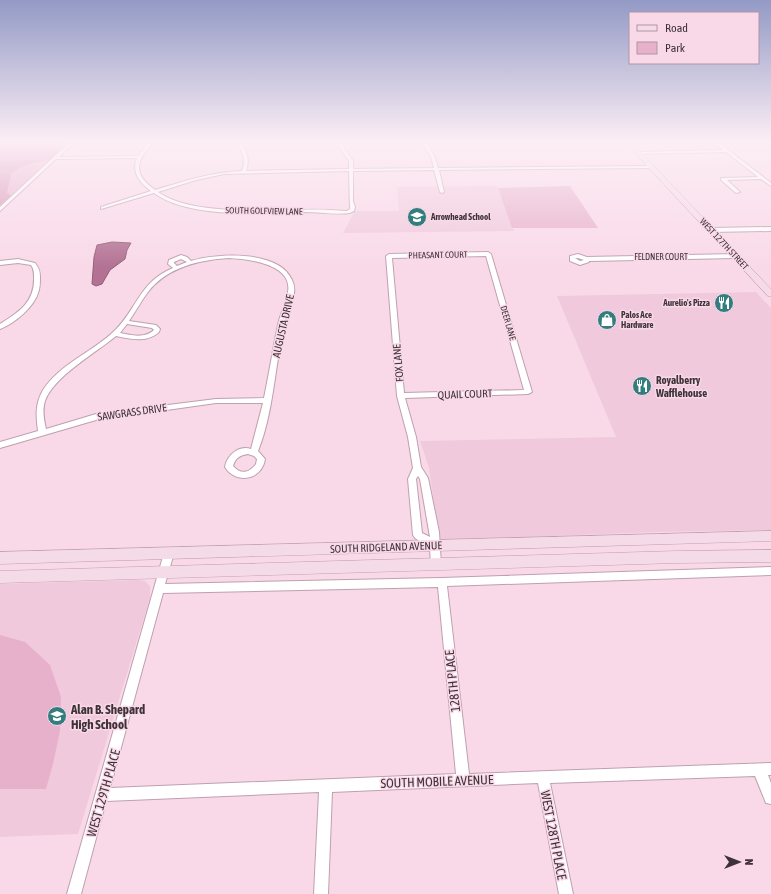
<svg xmlns="http://www.w3.org/2000/svg" width="771" height="894" font-family="'Asap Condensed',sans-serif">
	<style>
		.built { fill: #f0c9dc }
		.green { fill: #e7b1cb }
		.forest { fill: #d692b4 }
		.water { fill: #b37293; stroke: #905f78 }
		.lines { fill: none; stroke-linecap: round; stroke-linejoin: round }
		.minor-casing { stroke: #bea0ae; stroke-width: 2 }
		.secondary-casing { stroke: #bea0ae; stroke-width: 1 }
		.minor { fill: #fff; fill-rule: evenodd }
		.secondary { fill: #f5dbe8; fill-rule: evenodd }
		.labels { text-anchor: middle; stroke-width: 3; stroke-linejoin: round; paint-order: stroke }
		.far-street-label { font-size: 9px; fill: #3e3238; stroke: #f9d9e8 }
		.far-poi-label { font-size: 9px; font-weight: bold; fill: #3e3238; stroke: #f9d9e8; text-anchor: start }
		.street-label { font-size: 11px; fill: #3e3238; stroke: #f9d9e8 }
		.poi-label { font-size: 11px; font-weight: bold; fill: #3e3238; stroke: #f9d9e8; text-anchor: start }
		.near-street-label { font-size: 13px; fill: #3e3238; stroke: #f9d9e8 }
		.near-poi-label { font-size: 13px; font-weight: bold; fill: #3e3238; stroke: #f9d9e8; text-anchor: start }
	</style>
	<rect width="100%" height="100%" fill="#f9d9e8"/>
	<g class="built">
		<polygon points="497,186 514,231 343,233 355,211 399,211 397,187"/>
		<polygon points="756,292 771,308 771,530 656,532 439,540 429,468 420,441 616,437 557,296"/>
		<polygon points="139,580 145,581 150,586 150,598 78,834 0,837 0,584"/>
	</g>
	<g class="green">
		<polygon points="0,142 69,142 0,206"/>
		<polygon points="570,186 598,228 512,228 498,188"/>
		<polygon points="0,635 25,642 50,665 61,697 60,731 53,764 46,789 0,789"/>
	</g>
	<polygon class="forest" points="0,142 69,142 50,160 33,163 19,168 11,174 7,193 11,196 0,206"/>
	<polygon class="water" points="112,242 131,243 127,250 125,259 110,270 102,284 96,286 92,284 94,257 97,245"/>
	<g class="lines">
		<g class="minor-casing">
			<g id="minor">
				<path d="M70,142H74L59,157L138,156L149,142H153C136,162 132,173 155,190C184,181 212,172 242,171C246,159 243,153 237,142H241C247,153 250,159 246,171L349,169V161L336,142H340L353,161V169L434,168L431,157L422,142H426L435,157L438,168L652,166L654,167L652,168L439,170L444,192L442,193L440,192L434,170L353,171V201L355,207L354,211L350,213C335,215 319,212 304,212C262,213 189,219 154,193L101,209V207L151,191C140,183 131,173 137,158L56,159L0,211V207ZM349,171L350,209L347,211C332,210 317,209 301,210C263,210 190,215 158,192L196,180L224,174Z"/>
				<polygon points="713,142 718,142 771,183 771,186 761,179 727,180 740,192 736,193 721,180 721,178 758,177 726,152 638,154 636,153 638,152 723,150"/>
				<polygon points="771,227 771,231 711,232 708,230 711,228"/>
				<path d="M488,252L491,254L532,392L528,394L405,398L416,437L421,467L428,478L439,532L441,565L439,568L436,569L433,568L431,565L430,548L415,538L413,535L408,479L413,468L408,437L397,396L386,256L389,254ZM486,256L524,390L404,393L392,258ZM418,476L420,479L430,537L422,533L416,479Z"/>
				<path d="M578,254L587,257L736,254L739,256L736,258L589,261V262L580,265L570,261V256ZM575,258H578L584,260L580,261Z"/>
				<path d="M181,255L187,257L191,261C217,253 279,250 292,280C299,294 288,307 285,321C275,362 274,412 258,451L265,459C262,480 236,485 225,467C227,455 239,445 251,449L263,403H216L96,420L0,448V442L38,431C36,416 35,404 43,390C59,365 90,353 111,334C137,312 137,283 173,268L168,264L169,260ZM229,258C248,259 293,264 288,292C287,304 280,313 278,325C273,349 269,373 264,398L216,399L96,414L46,429C44,420 42,410 45,401C53,377 97,352 116,336C131,339 147,343 159,332L160,329L156,325L129,321C136,311 141,301 148,292C167,267 199,260 229,258ZM181,259L187,262L177,266L174,263V262ZM127,324L152,328L154,330C144,339 131,335 120,333ZM248,454L254,456L257,459L256,464C249,473 241,475 233,466C235,458 240,455 248,454Z"/>
				<path d="M18,259L35,263C39,268 40,271 40,277C40,283 40,288 38,293C34,307 14,324 0,329V324C19,312 35,302 34,277C34,273 34,269 31,265L18,263L0,265V261Z"/>
				<path d="M169,549L172,550L174,553L165,584L442,578L771,567V575L447,586L469,774L771,763V775H768L771,783V804L766,803L755,776L550,783L573,894H559L538,783L332,792L328,894H314L319,792L106,801L81,894H67L164,553L166,550ZM438,587L456,774L110,788L163,593Z"/>
			</g>
		</g>
		<g class="secondary-casing">
			<g id="secondary">
				<polygon points="625,142 631,142 771,289 771,296 768,296"/>
				<polygon points="771,531 771,541 0,564 0,552"/>
				<polygon points="771,550 771,562 677,563 0,583 0,571 677,551"/>
			</g>
		</g>
		<use href="#minor" class="minor"/>
		<use href="#secondary" class="secondary"/>
	</g>
	<linearGradient id="sky" x2="0" y2="1"><stop stop-color="#939ac6"/><stop offset="0.53" stop-color="#fceef5"/><stop offset="1" stop-color="#fceef5" stop-opacity="0"/></linearGradient>
	<rect width="771" height="267" fill="url(#sky)"/>
	<defs>
		<g id="school-disc" transform="scale(1)"><circle r="9.5" fill="#337d7f" stroke="#f9d9e8"/><path d="M0-5L7-2L0 1L-7-2ZM-4 1L0 2.5L4 1V4Q0 6-4 4Z" fill="#fff"/></g>
		<g id="restaurant-disc" transform="scale(1)"><circle r="9.5" fill="#337d7f" stroke="#f9d9e8"/><path d="M-5-6h1v4h1v-4h1v4h1v-4h1v5L-1.5 .5V6h-2V.5L-5-1ZM5-6V6H3V1.5H1.5Q1.5-4 5-6Z" fill="#fff"/></g>
		<g id="shop-disc" transform="scale(1)"><circle r="9.5" fill="#337d7f" stroke="#f9d9e8"/><path d="M-5-2.5h2.3a2.7 3.5 0 0 1 5.4 0H5L5.5 6h-11ZM-1.5-2.5h3a1.5 2.3 0 0 0-3 0Z" fill="#fff"/></g>
	</defs>
	<g fill-rule="evenodd">
		<use href="#school-disc" x="417" y="217"/>
		<use href="#restaurant-disc" x="724" y="303"/>
		<use href="#shop-disc" x="607" y="320"/>
		<use href="#restaurant-disc" x="642" y="386"/>
		<use href="#school-disc" x="57" y="716"/>
	</g>
	<g class="labels">
		<g class="far-street-label">
			<text transform="translate(264 211) rotate(1)" y="3">SOUTH GOLFVIEW LANE</text>
			<text transform="translate(724 244) rotate(47)" y="3">WEST 127TH STREET</text>
			<text transform="translate(438 255) rotate(-1)" y="3">PHEASANT COURT</text>
			<text x="661" y="260">FELDNER COURT</text>
			<text transform="translate(508 323) rotate(74)" y="3">DEER LANE</text>
		</g>
		<g class="far-poi-label">
			<text x="431" y="220">Arrowhead School</text>
			<text x="710" y="306" text-anchor="end">Aurelio's Pizza</text>
			<text x="621" y="318">Palos Ace<tspan x="621" dy="10">Hardware</tspan></text>
		</g>
		<g class="street-label">
			<text transform="translate(283 326) rotate(-77)" y="4">AUGUSTA DRIVE</text>
			<text transform="translate(398 363) rotate(-95)" y="4">FOX LANE</text>
			<text transform="translate(465 394) rotate(-2)" y="4">QUAIL COURT</text>
			<text transform="translate(132 412) rotate(-8)" y="4">SAWGRASS DRIVE</text>
			<text transform="translate(386 547) rotate(-2)" y="4">SOUTH RIDGELAND AVENUE</text>
		</g>
		<g class="poi-label">
			<text x="656" y="384">Royalberry<tspan x="656" dy="13">Wafflehouse</tspan></text>
		</g>
		<g class="near-street-label">
			<text transform="translate(452 681) rotate(-96)" y="5">128TH PLACE</text>
			<text transform="translate(437 781) rotate(-2)" y="5">SOUTH MOBILE AVENUE</text>
			<text transform="translate(103 793) rotate(-74)" y="5">WEST 129TH PLACE</text>
			<text transform="translate(554 835) rotate(79)" y="5">WEST 128TH PLACE</text>
		</g>
		<g class="near-poi-label">
			<text x="71" y="714">Alan B. Shepard<tspan x="71" dy="15">High School</tspan></text>
		</g>
	</g>
	<rect x="629" y="12" width="130" height="52" fill="#f9d9e8" stroke="#ae96a2"/>
	<rect x="637" y="25" width="20" height="6" fill="#f5dbe8" stroke="#ae96a2"/>
	<text x="665" y="32" font-size="12" fill="#3e3238">Road</text>
	<rect x="637" y="42" width="20" height="12" fill="#e7b1cb" stroke="#ae96a2"/>
	<text x="665" y="52" font-size="12" fill="#3e3238">Park</text>
	<g transform="translate(739 862) rotate(90)" stroke="#f9d9e8" stroke-width="3" paint-order="stroke">
	<path d="M0-3L7 15L0 10L-7 15Z" fill="#3e3238"/>
	<text y="-6" font-size="11" font-weight="bold" text-anchor="middle" fill="#3e3238">N</text>
	</g>
</svg>
